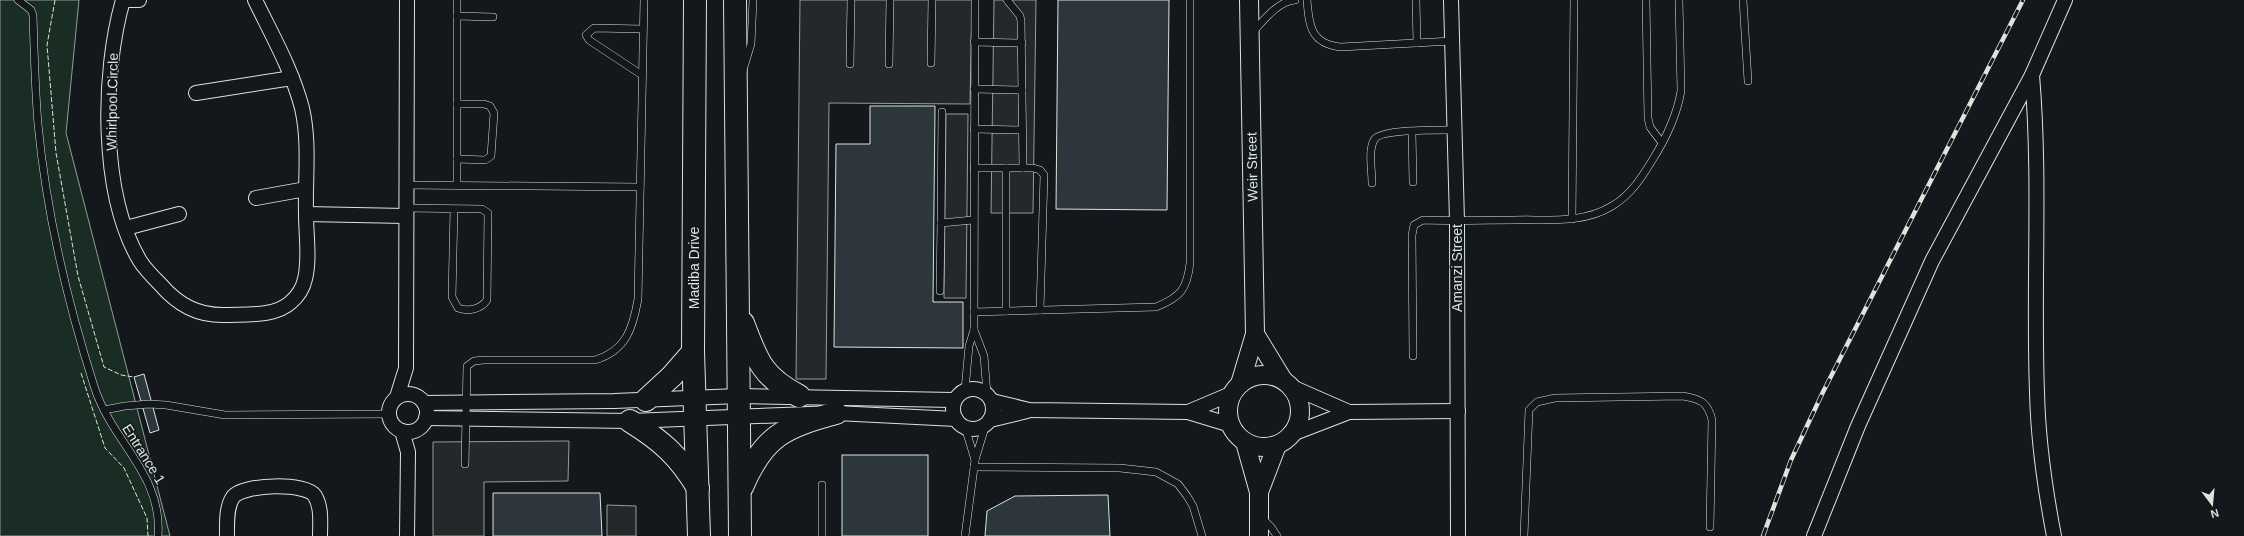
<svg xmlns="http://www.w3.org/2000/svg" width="2244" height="536" font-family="Arial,sans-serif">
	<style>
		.green { fill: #1a2d24; stroke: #939e99 }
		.parking { fill: #24282b; stroke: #939e99 }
		.building { fill: #2c363c; stroke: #d8e6dc }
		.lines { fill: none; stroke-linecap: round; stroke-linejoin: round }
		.service-casing { stroke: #d8e6dc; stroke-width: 8 }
		.minor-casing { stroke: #d8e6dc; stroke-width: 16 }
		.tertiary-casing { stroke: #d8e6dc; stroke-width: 20 }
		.primary-casing { stroke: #d8e6dc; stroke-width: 24 }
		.service { stroke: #14181c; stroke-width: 7 }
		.minor { stroke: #14181c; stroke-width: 14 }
		.tertiary { stroke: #14181c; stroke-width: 18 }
		.primary { stroke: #14181c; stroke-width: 22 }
		.rail-casing { stroke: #d8e6dc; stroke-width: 4.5 }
		.rail { stroke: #14181c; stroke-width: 3; stroke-dasharray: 9; stroke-linecap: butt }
		.fence { stroke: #d8e6dc; stroke-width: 1; stroke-dasharray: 5 2; stroke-linecap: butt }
		.labels { text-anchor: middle; stroke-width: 3; stroke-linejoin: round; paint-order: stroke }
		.street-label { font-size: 14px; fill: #d8e6dc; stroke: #14181c }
	</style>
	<rect width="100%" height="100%" fill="#14181c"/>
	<polygon class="green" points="0,0 79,0 66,133 170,536 0,536"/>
	<g class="parking">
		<polygon points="800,0 972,0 970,104 829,103 826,379 796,379"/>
		<polygon points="994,0 1036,0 1033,213 991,213"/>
		<polygon points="946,114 968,114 966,298 944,298"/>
		<polygon points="569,441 568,481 484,482 484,536 433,536 433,442"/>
		<polygon points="607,505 636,506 636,536 607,536"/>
	</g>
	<g class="building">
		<polygon points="1058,0 1169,0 1167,210 1056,209"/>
		<polygon points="870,106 935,106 933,302 963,302 963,348 834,347 836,144 870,144"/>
		<polygon points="144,374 159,430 150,433 134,377"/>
		<rect x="842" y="455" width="86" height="81"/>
		<polygon points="493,493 600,493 602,536 493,536"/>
		<polygon points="1108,495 1110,536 985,536 987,511 1015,496"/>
	</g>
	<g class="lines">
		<g class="service-casing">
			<g id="service">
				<path d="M18,0L31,10L33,15C34,51 35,88 38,124C46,210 68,304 94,386C112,443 163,474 158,536"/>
				<polyline points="457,0 457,185"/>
				<polyline points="1007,0 1020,16 1021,21 1023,168"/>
				<path d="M1307,0C1309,26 1311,44 1341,47L1452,41"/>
				<polyline points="1416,0 1417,43"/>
				<polyline points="1646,0 1648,118 1650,127 1662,143"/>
				<polyline points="1743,0 1748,81"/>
				<polyline points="457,16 493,17"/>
				<path d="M1252,33C1263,21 1278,1 1295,0"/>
				<polyline points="974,42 1022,43"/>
				<polyline points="931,63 932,0"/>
				<polyline points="850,64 851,0"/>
				<polyline points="889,64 890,0"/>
				<polyline points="743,70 751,44 753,0"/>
				<polyline points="642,75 589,40 586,35 594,28 643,29"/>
				<polyline points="974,89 1022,90"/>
				<polyline points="457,104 484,104 490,106 494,113 491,156 485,160 457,159"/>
				<polyline points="974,129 1022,130"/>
				<polyline points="1412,132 1413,182"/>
				<polyline points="974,168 1033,168 1040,170 1044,175 1040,310"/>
				<path d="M1372,183C1372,170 1368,151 1374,140C1379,129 1441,130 1454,130"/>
				<polyline points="406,185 640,187"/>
				<path d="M405,208L482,209L488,213L487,300C481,309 469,312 458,308L452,297L454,209"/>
				<polyline points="1572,219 1574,0"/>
				<polyline points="941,223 942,112"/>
				<polyline points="940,291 941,223 973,220"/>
				<polyline points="1006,311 1006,168"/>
				<path d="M974,312L1156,307C1181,297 1187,289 1190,263V0"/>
				<polyline points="974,330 984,356 987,394"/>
				<path d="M1413,356L1412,235L1414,225L1423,220C1453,221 1484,220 1514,220C1547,219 1583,224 1612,206C1631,195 1642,177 1653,159C1666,138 1677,115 1681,91L1679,0"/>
				<polyline points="965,390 969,346 974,330 975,0"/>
				<polyline points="104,410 125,406 149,404 166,405 225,415 389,414"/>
				<polyline points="965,427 975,460"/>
				<path d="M465,464L467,366L474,361L484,360H595C626,351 633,328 638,299L644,0"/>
				<polyline points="974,467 1120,468 1156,472 1178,484 1187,496 1193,506 1202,536"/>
				<polyline points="822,485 822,536"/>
				<polyline points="1262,518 1271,527 1277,536"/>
				<polyline points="965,536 975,460 986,424"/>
				<path d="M1524,536L1529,410L1537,402L1555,398L1683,396C1700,399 1708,402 1712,420L1710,527"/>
			</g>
		</g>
		<g class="minor-casing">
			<g id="minor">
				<path d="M123,0C102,73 100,194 140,261C145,269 153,277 160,284C178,305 198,316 226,315C246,314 275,317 291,302C298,296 303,288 305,279C310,259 306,235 306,214C305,179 310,143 302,108C292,70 272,35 255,0"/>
				<polyline points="127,0 139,0"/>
				<polyline points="1451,0 1457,221 1458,536"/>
				<path d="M2032,75C2041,180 2033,286 2037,392C2038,440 2045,489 2054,536"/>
				<polyline points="196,93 292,78"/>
				<polyline points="256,198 306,189"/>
				<polyline points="306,214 405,216"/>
				<polyline points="126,228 179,214"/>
				<polyline points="1292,387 1349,412"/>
				<circle cx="973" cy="409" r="20"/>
				<circle cx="408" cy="413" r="19"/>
				<polyline points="397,397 406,368 407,0"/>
				<polyline points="992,401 1029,410 1188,412 1231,425"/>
				<polyline points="424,403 614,401 739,396 954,400"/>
				<polyline points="1188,412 1233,393"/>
				<polyline points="426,418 630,421 836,413 956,419"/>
				<polyline points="990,420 1027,411"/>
				<polyline points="402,431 408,452 407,536"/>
				<polyline points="1292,434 1349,412 1458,411"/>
				<path d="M227,536C227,524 226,507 233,497C243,484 306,482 315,496C322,508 320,523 320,536"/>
				<polyline points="1814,536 1858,426 1932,261 2032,75 2065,0"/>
			</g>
		</g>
		<g class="tertiary-casing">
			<g id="tertiary">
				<polyline points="1255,334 1283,380"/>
				<circle cx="1264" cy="411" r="36"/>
				<polyline points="1240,384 1255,334 1249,0"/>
				<polyline points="1245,442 1259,492 1259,536"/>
				<polyline points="1259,492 1277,445"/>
			</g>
		</g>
		<g class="primary-casing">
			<g id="primary">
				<polyline points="695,0 693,352 699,536"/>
				<polyline points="735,0 740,536"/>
				<path d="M743,323C757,360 762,377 799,396"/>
				<polyline points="646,400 672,376 693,352"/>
				<path d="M630,421C662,441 679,456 698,488"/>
				<path d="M742,487C764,435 785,427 836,413"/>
			</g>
		</g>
		<use href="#service" class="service"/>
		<use href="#minor" class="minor"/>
		<use href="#tertiary" class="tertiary"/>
		<use href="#primary" class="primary"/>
		<g class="rail-casing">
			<polyline id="rail" points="1763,536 1791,460 1823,392 2023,0"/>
		</g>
		<use href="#rail" class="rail"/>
		<g class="fence">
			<polyline points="55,0 47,45 56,153 78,276 104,367 121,375 134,377"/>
			<polyline points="81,373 105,448 124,468 147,518 148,536"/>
		</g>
	</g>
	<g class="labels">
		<g class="street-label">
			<text transform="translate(112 102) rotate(-89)" y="5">Whirlpool Circle</text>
			<text transform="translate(1252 167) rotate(-91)" y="5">Weir Street</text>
			<text transform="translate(694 268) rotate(-90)" y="5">Madiba Drive</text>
			<text transform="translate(1457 268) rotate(-90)" y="5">Amanzi Street</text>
			<text transform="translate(144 454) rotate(58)" y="5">Entrance 1</text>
		</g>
	</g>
	<g transform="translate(2212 504) rotate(164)" stroke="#14181c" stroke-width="3" paint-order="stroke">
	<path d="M0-3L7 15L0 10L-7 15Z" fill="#d8e6dc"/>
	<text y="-6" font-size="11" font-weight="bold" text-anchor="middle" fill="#d8e6dc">N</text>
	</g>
</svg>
